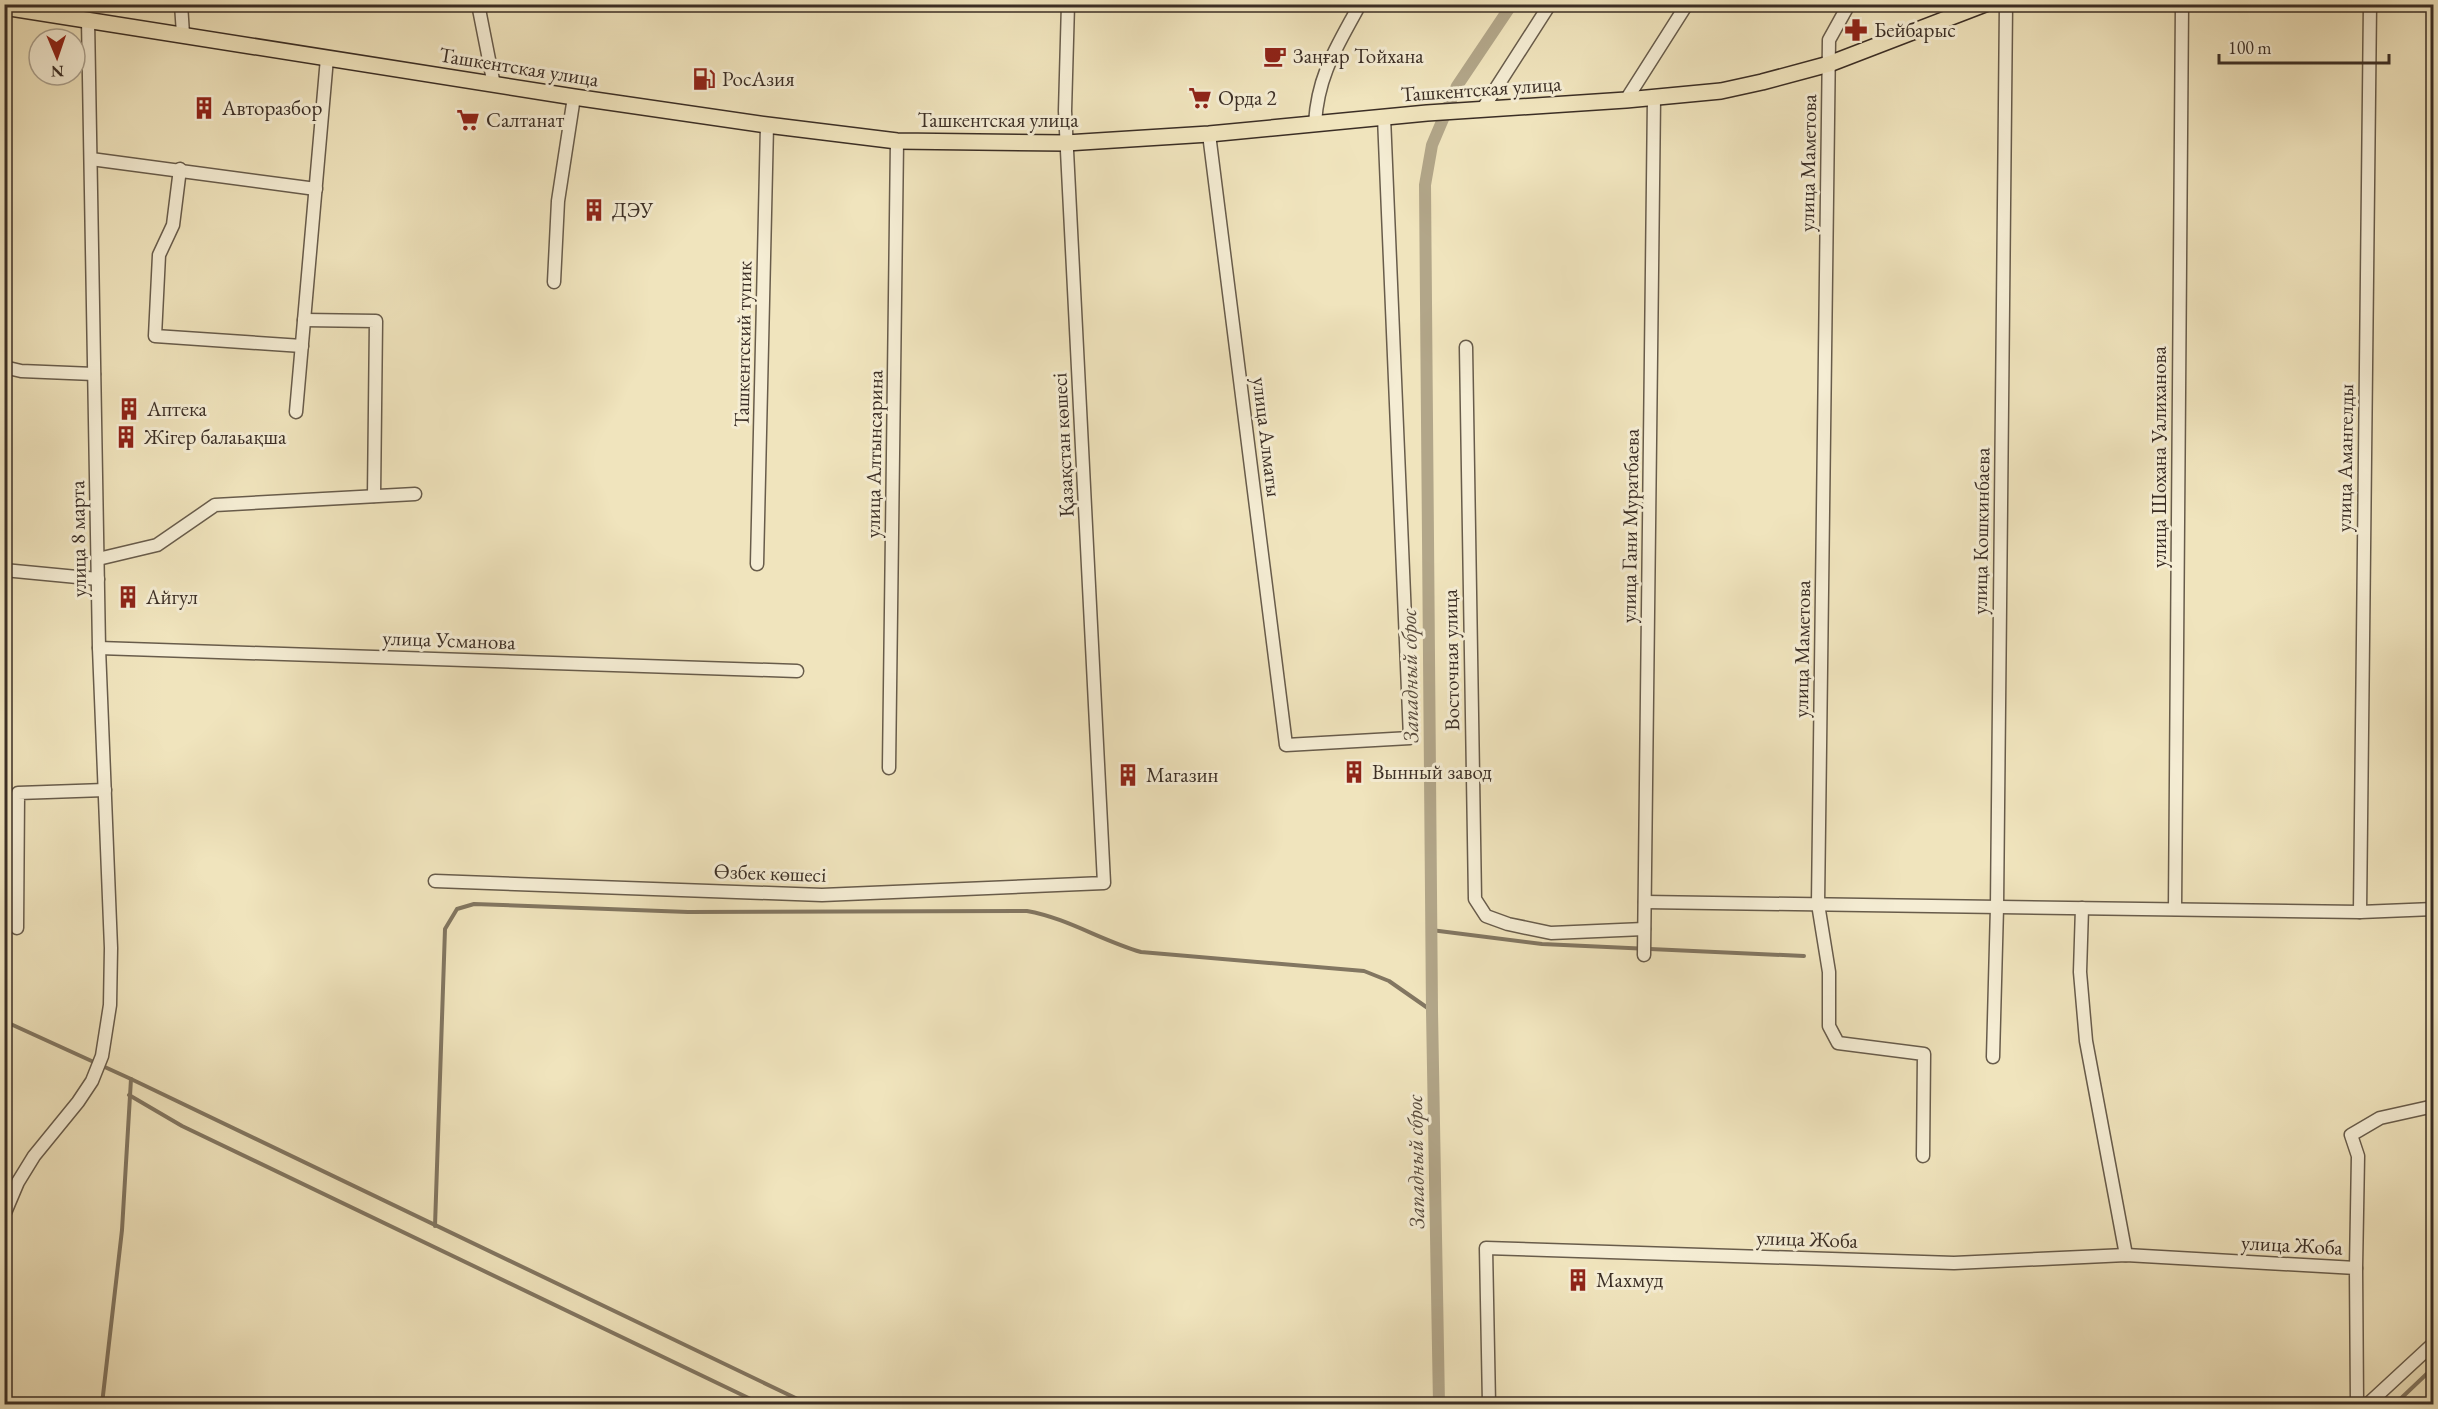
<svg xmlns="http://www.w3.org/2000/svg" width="2438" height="1409" font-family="'EB Garamond',serif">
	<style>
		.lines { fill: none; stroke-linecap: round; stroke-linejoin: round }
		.stream { stroke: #827661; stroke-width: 4 }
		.canal { stroke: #b2a689; stroke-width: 12 }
		.minor-casing { stroke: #685c4b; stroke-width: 15 }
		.major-casing { stroke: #3b2e25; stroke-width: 18 }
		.minor { stroke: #f5edd4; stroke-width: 12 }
		.major { stroke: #f0e4bd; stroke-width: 15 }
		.labels { text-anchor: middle; stroke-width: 6; stroke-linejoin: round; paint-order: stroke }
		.poi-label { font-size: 21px; fill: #3b2e25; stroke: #f5edd4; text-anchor: start }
		.street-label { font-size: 21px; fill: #3b2e25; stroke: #f5edd4 }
		.water-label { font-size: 22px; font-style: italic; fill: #594c3e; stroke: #f5edd4 }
	</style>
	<rect width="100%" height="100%" fill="#f0e4bd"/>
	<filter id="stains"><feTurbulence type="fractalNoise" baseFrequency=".00333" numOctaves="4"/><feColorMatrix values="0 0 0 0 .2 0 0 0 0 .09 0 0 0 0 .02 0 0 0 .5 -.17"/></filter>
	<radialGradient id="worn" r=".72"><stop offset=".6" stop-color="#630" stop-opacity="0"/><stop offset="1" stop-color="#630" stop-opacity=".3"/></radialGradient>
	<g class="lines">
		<g class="stream">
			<polyline points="1431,930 1542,944 1804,956"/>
			<polyline points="4,1021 131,1079 808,1404"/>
			<polyline points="129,1095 182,1126 761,1404"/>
			<path d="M435,1226L445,929L457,909L474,904L688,912L1027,911C1067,918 1102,941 1141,952L1364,971L1389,981L1432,1011"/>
			<polyline points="102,1404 122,1230 131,1079"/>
			<polyline points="2395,1404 2434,1367"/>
		</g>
		<polyline class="canal" points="1439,1404 1432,1011 1425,185 1432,145 1457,86 1512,4"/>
		<g class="minor-casing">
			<g id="minor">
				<polyline points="181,4 183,34"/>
				<polyline points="478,4 494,85"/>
				<polyline points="1849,4 1829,40 1818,904 1829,972 1829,1026 1838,1043 1924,1054 1923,1156"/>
				<polyline points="1626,100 1687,4"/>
				<polyline points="1482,110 1550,4"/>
				<path d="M1315,123C1318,74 1337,47 1360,4"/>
				<polyline points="1209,134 1286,745 1410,738 1384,117"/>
				<polyline points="91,159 316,189"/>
				<polyline points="180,169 173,225 159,255 155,336 302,346"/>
				<polyline points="554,282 558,201 574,97"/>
				<polyline points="304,320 376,321 374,496"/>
				<polyline points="1466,347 1475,899 1486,916 1508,924 1551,933 1644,929"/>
				<polyline points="4,367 21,371 94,374"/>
				<polyline points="296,412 327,58"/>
				<polyline points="98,559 157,545 215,505 415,494"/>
				<polyline points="757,564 767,125"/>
				<polyline points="4,570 98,579"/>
				<polyline points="99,648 797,671"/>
				<polyline points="889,768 897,141"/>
				<polyline points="435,881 822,895 1104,883 1065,111 1068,4"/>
				<polyline points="1645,902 2360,912 2434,909"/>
				<polyline points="2082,908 2080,972 2086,1041 2126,1255"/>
				<polyline points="2175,909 2182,4"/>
				<polyline points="2360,912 2370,4"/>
				<polyline points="17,928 18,793 105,790"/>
				<polyline points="1644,955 1654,98"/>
				<polyline points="1993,1057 1997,907 2006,4"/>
				<polyline points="4,1215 18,1182 34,1156 78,1102 92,1081 102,1056 110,1005 111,948 99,648 88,20"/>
				<polyline points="2356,1268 2358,1156 2351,1135 2380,1118 2434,1106"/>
				<polyline points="1489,1404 1486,1248 1954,1263 2126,1255 2356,1268 2357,1404"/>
				<polyline points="2368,1404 2434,1343"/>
			</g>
		</g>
		<g class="major-casing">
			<polyline id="major" points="4,7 574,97 767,125 897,141 1066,143 1209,134 1427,113 1626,100 1721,91 1762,82 1829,64 1985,4"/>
		</g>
		<use href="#minor" class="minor"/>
		<use href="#major" class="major"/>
	</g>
	<defs>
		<g id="pharmacy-bare" transform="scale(1.8)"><path d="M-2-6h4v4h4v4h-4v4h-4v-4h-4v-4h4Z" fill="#8f2418" stroke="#f5edd4" stroke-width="2.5" paint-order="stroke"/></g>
		<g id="cafe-bare" transform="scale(1.8)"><path d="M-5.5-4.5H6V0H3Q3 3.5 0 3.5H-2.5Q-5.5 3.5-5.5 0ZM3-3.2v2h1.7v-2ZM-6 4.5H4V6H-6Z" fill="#8f2418" stroke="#f5edd4" stroke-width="2.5" paint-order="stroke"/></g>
		<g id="fuel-bare" transform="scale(1.8)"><path d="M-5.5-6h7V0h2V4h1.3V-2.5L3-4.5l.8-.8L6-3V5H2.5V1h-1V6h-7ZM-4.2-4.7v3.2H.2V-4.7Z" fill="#8f2418" stroke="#f5edd4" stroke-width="2.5" paint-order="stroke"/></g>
		<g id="supermarket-bare" transform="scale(1.8)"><path d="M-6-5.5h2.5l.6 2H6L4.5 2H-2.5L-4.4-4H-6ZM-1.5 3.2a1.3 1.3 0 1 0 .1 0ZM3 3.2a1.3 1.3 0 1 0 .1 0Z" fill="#8f2418" stroke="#f5edd4" stroke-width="2.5" paint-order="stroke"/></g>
		<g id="building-bare" transform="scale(1.8)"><path d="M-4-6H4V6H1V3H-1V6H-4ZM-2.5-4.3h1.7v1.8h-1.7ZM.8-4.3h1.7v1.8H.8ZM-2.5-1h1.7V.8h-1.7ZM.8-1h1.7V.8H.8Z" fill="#8f2418" stroke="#f5edd4" stroke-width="2.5" paint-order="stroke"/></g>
	</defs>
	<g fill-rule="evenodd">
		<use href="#pharmacy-bare" x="1856" y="30"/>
		<use href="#cafe-bare" x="1275" y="56"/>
		<use href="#fuel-bare" x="704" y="79"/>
		<use href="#supermarket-bare" x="1200" y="98"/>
		<use href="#building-bare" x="204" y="108"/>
		<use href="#supermarket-bare" x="468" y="120"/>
		<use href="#building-bare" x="594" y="210"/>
		<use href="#building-bare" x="129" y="409"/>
		<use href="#building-bare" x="126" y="437"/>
		<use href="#building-bare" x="128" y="597"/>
		<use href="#building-bare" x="1354" y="772"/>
		<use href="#building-bare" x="1128" y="775"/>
		<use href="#building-bare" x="1578" y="1280"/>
	</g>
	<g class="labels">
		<g class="poi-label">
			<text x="1874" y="37">Бейбарыс</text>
			<text x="1293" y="63">Заңғар Тойхана</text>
			<text x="722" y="86">РосАзия</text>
			<text x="1218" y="105">Орда 2</text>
			<text x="222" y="115">Авторазбор</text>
			<text x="486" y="127">Салтанат</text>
			<text x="612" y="217">ДЭУ</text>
			<text x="147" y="416">Аптека</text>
			<text x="144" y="444">Жігер балаьақша</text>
			<text x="146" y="604">Айгул</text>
			<text x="1372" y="779">Вынный завод</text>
			<text x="1146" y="782">Магазин</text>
			<text x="1596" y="1287">Махмуд</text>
		</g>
		<g class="street-label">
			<text transform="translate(519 67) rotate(9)" y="7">Ташкентская улица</text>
			<text transform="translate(1481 89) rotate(-4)" y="7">Ташкентская улица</text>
			<text x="998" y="127">Ташкентская улица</text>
			<text transform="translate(1808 163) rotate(-89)" y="7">улица Маметова</text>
			<text transform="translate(743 344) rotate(-89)" y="7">Ташкентский тупик</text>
			<text transform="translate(1267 437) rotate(83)" y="7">улица Алматы</text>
			<text transform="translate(1063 445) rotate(-93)" y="7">Қазақстан көшесі</text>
			<text transform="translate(874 454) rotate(-89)" y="7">улица Алтынсарина</text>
			<text transform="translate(2159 457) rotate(-90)" y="7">улица Шохана Уалиханова</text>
			<text transform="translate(2345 458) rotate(-89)" y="7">улица Амангелды</text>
			<text transform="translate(1630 526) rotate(-89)" y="7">улица Гани Муратбаева</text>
			<text transform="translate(1981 531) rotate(-89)" y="7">улица Кошкинбаева</text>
			<text transform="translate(78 539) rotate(-91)" y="7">улица 8 марта</text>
			<text transform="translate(449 640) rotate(2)" y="7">улица Усманова</text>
			<text transform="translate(1802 649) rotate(-89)" y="7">улица Маметова</text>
			<text transform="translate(1451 660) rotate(-91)" y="7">Восточная улица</text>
			<text transform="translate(770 873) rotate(2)" y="7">Өзбек көшесі</text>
			<text transform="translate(1807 1239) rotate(2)" y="7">улица Жоба</text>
			<text transform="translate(2292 1245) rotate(3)" y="7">улица Жоба</text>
		</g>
		<g class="water-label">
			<text transform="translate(1409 676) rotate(-91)" y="8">Западный сброс</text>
			<text transform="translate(1415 1162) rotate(-91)" y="8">Западный сброс</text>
		</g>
	</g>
	<rect width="2438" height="1409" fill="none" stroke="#f0e4bd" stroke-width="24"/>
	<rect x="6" y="6" width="2426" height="1397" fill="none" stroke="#3b2e25" stroke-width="3"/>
	<rect x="12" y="12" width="2414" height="1385" fill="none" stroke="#3b2e25" stroke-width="1.5"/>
	<g transform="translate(57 57) rotate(178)"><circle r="28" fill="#f5edd4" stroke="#aba18e" stroke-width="1.5"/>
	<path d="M0-4.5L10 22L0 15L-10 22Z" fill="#8f2418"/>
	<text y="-9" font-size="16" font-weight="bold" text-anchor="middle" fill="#3b2e25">N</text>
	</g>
	<path d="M2219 54v9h170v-9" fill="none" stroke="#3b2e25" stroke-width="3"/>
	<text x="2228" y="54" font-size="18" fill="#3b2e25" stroke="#f5edd4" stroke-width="4.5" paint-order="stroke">100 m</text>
	<rect width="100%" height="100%" filter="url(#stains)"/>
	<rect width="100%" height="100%" fill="url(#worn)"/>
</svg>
